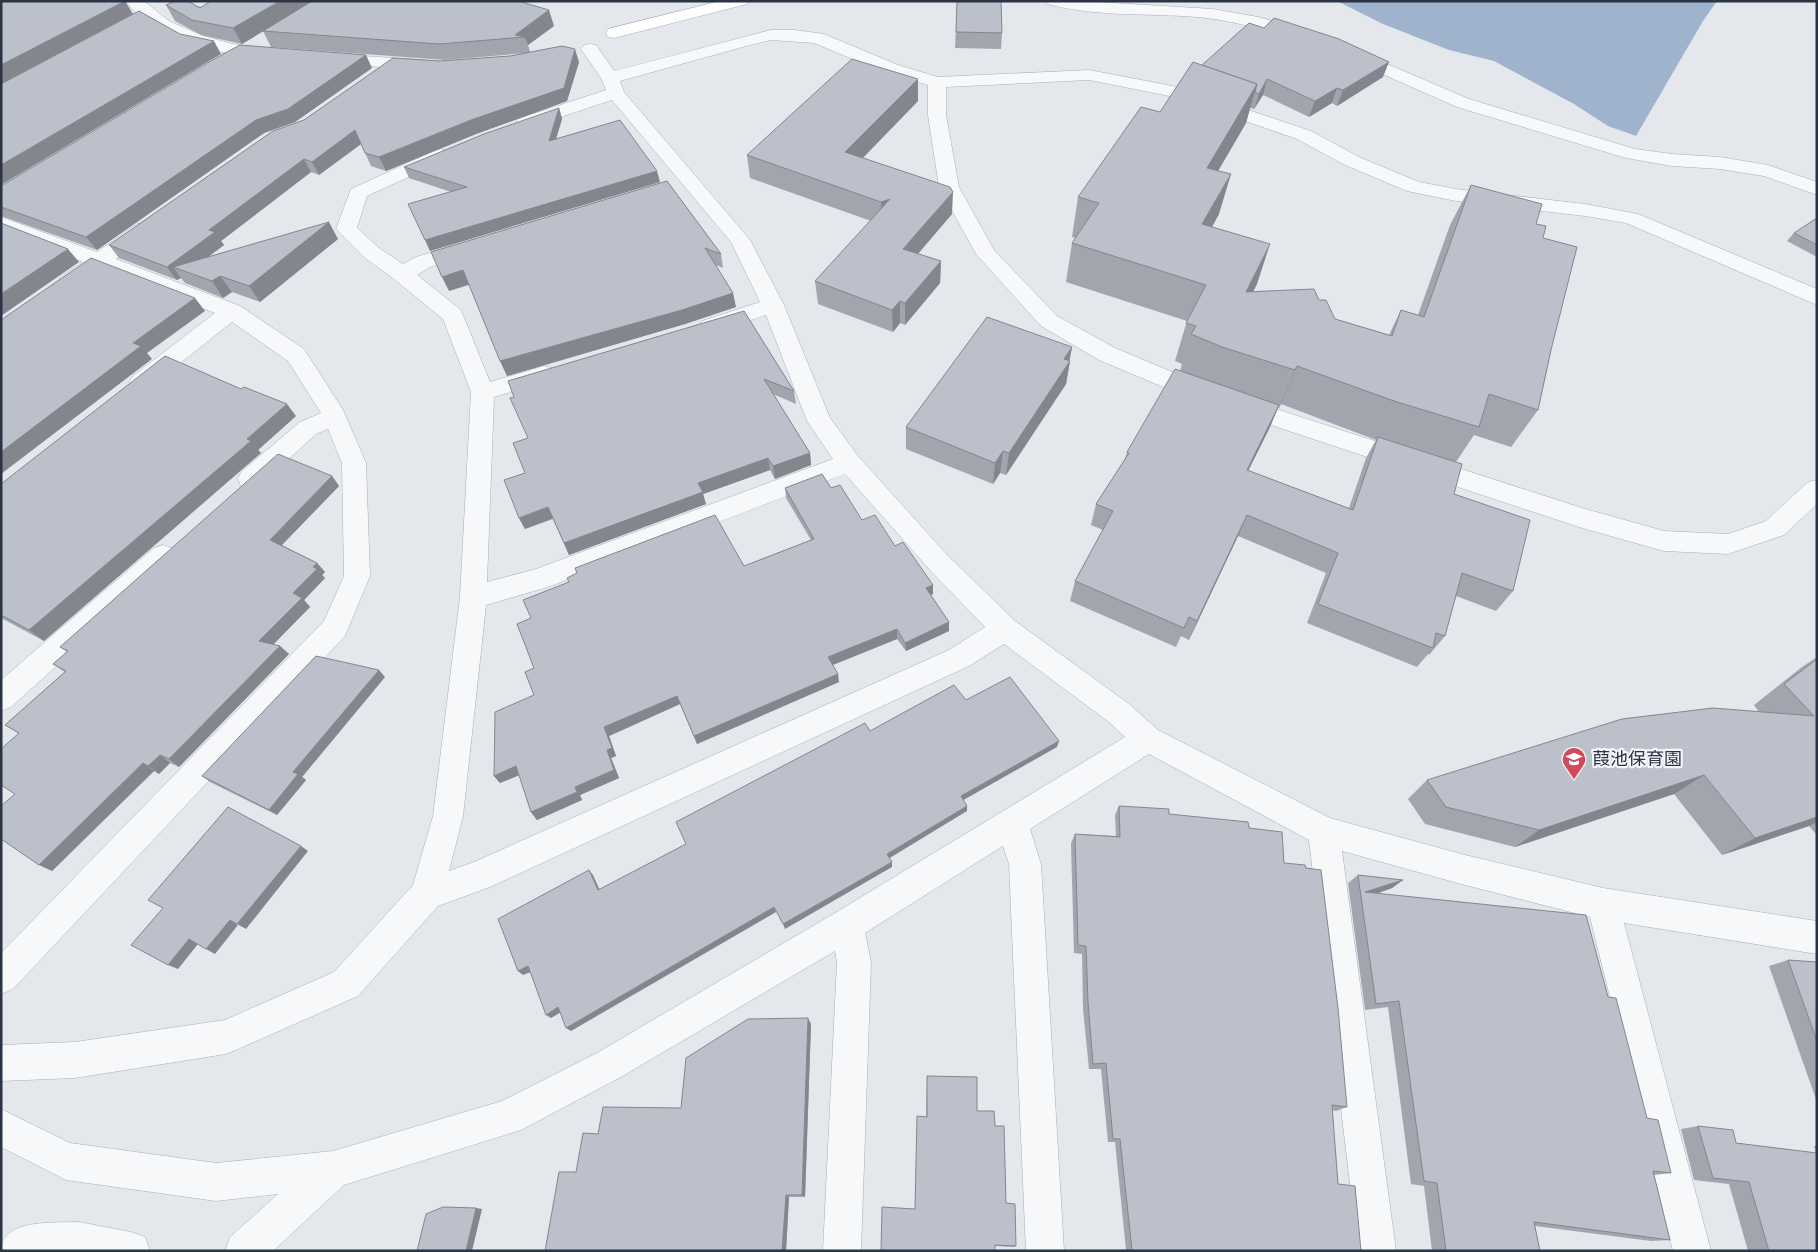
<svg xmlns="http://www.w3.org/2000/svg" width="1818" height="1252" font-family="'Varela Round','Noto Sans JP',sans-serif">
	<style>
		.water { fill: #9fb4cc }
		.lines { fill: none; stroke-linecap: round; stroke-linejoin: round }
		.street-casing { stroke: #a9aeb7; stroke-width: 1 }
		.secondary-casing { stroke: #a9aeb7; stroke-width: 1 }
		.street { fill: #f7f8fa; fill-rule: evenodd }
		.secondary { fill: #fff; fill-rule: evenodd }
		.wall { fill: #a1a5ae; fill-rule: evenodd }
		.shaded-wall { fill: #83868d }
		.building { fill: #bbc0ca; stroke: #83868d }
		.labels { text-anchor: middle; stroke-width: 4.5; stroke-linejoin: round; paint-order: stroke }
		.poi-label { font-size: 18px; fill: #2b3445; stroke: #f4f6f9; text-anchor: start }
	</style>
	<rect width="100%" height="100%" fill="#e4e7ec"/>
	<polygon class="water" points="1337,1 1717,1 1703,21 1636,136 1608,126 1574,104 1494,61 1449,50 1383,24"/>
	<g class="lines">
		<g class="street-casing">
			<g id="street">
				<path d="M126,1H144L169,21L203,36L233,44L275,50L278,54L275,58C265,60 254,58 244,56C205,50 150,36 126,1Z"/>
				<path d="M1045,1H1080L1213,9L1258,17L1308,31L1310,35L1308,39L1302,40C1267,31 1233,20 1197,17C1146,13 1097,17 1047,4Z"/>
				<path d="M771,30H795L824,34L898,65L938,77L1089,70L1183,88L1311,131L1359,157L1419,182L1456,189L1585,204L1638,214L1817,289V305L1626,223L1585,216L1456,201L1407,191L1345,165L1297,139L1179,98L1089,80L946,87V115L959,187L994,250L1057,316L1115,348L1208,387L1582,508L1664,531L1728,534L1766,521L1808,482L1817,480V504L1784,535L1728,554L1664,551L1582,528L1192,399L1099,360L1041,326L976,254L939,187L928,115V85L886,73L814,43L771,40L750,45L620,81L624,92L750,240L784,305L830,418L858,456L947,555L1015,621L1129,704L1158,730L1330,818L1465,855L1603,888L1817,921V954L1624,923L1711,1251H1673L1590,917L1465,885L1342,851L1396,1251H1358L1309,840L1149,754L1030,829L1041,864L1064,1251H1026L1009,864L1003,846L865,933L871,962L861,1251H823L837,962L835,951L621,1077L521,1130L344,1185L273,1251H225L230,1237L278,1194L216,1201L66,1180L1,1147V1109L70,1143L216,1163L333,1151L502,1101L597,1053L835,913L1125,737L1109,722L1004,644L969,666L490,887L438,906L358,996L238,1049L226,1054L75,1078L1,1081V1045L75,1042L225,1020L334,972L413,885L433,816L460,597L471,392L443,319L394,279L365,258L336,229L351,189L434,151L441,149L448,151L451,155L448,159L367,196L357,228L379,248L403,264L416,257L463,243L470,241L477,243L480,248L477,253L430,267L417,275L461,310L490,382L544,366L552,368L556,374L552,380L494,397L487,582L536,569L833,459L807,421L766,315L710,333L702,331L699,326L702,321L760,302L731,242L612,100L525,129L518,127L516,123L518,119L606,90L601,78L581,49L584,45L590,44L596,45L614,71ZM845,474L929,569L985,627L949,650L474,862L449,871L463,816L486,605L548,587Z"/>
				<polygon points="1352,49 1469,99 1635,149 1672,154 1720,157 1768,165 1817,182 1817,195 1764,176 1720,169 1672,166 1626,158 1457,107 1346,58 1343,54 1346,50"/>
				<polygon points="332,54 424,60 430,61 433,65 430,69 424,70 326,63 323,59 326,55"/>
				<path d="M1,217L97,252L137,224L144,223L151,224L154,229L151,234L116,259L240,306L304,349L343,410L366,463L370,576L345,636L13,989L1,994V953L324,621L344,576L342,463L328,429L316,434L259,486L250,488L241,486L238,479L241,472L300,422L321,413L288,361L232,322L149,388L141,390L133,388L129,382L133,376L215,313L102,269C89,278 77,291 61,287L58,282L61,277L83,262L1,230Z"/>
				<polygon points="163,545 172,548 176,555 172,562 11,707 1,711 1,680 154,548"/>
				<path d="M79,1222L131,1232L145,1237L150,1251H1C1,1218 57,1223 79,1222Z"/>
			</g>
		</g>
		<g class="secondary-casing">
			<polygon id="secondary" points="720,1 749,1 747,4 614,38 608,37 606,33 608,29"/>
		</g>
		<use href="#street" class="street"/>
		<use href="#secondary" class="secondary"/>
	</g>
	<g class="wall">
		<polygon points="957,1 1002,33 1001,49 955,48"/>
		<polygon points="166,5 554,26 528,45 530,52 579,62 567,101 476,134 386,171 371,166 361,144 319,175 311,172 221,241 224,245 209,256 338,239 260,302 232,292 223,298 185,283 181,278 177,280 119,258 109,245 304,120 440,61 510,56 527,53 445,60 271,47 263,31 242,44 201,35 175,21"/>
		<path d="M1202,65L1383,77L1337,106L1332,103L1309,117L1263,95L1254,109L1250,108L1246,123L1218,171L1219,214L1212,227L1257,284L1253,292L1319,300L1335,319L1389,335L1401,310L1418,315L1450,225L1471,185L1536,224L1543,238L1551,350L1538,410L1511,447L1474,435L1456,462L1454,494L1513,591L1496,611L1456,596L1445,636L1429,655L1428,654L1417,667L1307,623L1326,573L1238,536L1189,640L1181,636L1176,647L1070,601L1075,581L1103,530L1091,525L1096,504L1125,459L1127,452L1180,371L1182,364L1175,361L1187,321L1066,282L1072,243L1076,238L1072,237L1078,197L1160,112ZM1281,404L1376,440L1366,458L1349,508L1248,471L1270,427L1278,408H1279Z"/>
		<polygon points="372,68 295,122 264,133 97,250 1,216 1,186"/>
		<polygon points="918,101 863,158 952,214 918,254 941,261 940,283 905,325 900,323 893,332 818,304 815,281 871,221 750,178 747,155"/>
		<polygon points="559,108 562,119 556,139 660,182 430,251 451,192 409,178 404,167"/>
		<polygon points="667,181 721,254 723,268 716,265 736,307 685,324 507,376 469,285 449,291"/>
		<polygon points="1817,218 1817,257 1787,241 1794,233"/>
		<polygon points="744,311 794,391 796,404 773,394 810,453 811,465 775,479 770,470 703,494 706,504 569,555 553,519 525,529 519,518 525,473 528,438"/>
		<polygon points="1072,347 1069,361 1070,361 1066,384 1006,475 1000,473 993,484 906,449 906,427"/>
		<polygon points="296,416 258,450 261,453 44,641 3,619 1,621 1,484"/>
		<polygon points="332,476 339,486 282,545 317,563 325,572 322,575 325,578 304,600 310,607 273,644 280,646 289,654 179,767 170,763 159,774 154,771 52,871 15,794 18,733 5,725 65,672 53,664 67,652 60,647"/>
		<polygon points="785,488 831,488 862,520 895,546 933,594 931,595 949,622 949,631 906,651 897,639 833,665 839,682 697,744 680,704 609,736 616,756 611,758 619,778 580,795 582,800 537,820 531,812 519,775 500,783 494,776 534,695 534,668 531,618 569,582 744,566 811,540 786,498"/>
		<polygon points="1817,657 1817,835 1809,826 1722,855 1674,794 1515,847 1425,824 1408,799 1427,780 1759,712 1754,705 1802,667"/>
		<polygon points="385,677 302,777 306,780 277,815 210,782 202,776"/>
		<polygon points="1119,806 1249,828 1284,863 1347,1107 1336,1111 1332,1110 1338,1184 1361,1251 1100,1251 1126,1250 1115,1142 1108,1142 1101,1069 1089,1069 1083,1009 1082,954 1074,953 1071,843 1075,834 1116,836 1115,815"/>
		<polygon points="1358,875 1403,880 1392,888 1376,894 1608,997 1647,1118 1671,1173 1654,1175 1670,1240 1651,1241 1535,1226 1540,1251 1432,1251 1424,1186 1411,1184 1388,1007 1365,1010 1348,883"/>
		<polygon points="1788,960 1817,962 1817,1102 1769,966"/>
		<polygon points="811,1024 805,1197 789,1197 786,1251 545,1251 576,1172 681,1108"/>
		<polygon points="927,1076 977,1111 995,1126 1006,1203 1016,1246 1014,1247 995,1246 915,1209 926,1117"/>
		<polygon points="1698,1126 1736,1143 1816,1153 1814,1146 1817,1146 1817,1251 1748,1251 1729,1184 1694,1180 1681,1129"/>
	</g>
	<g class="shaded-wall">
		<polygon points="125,1 133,14 1,84 1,65"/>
		<polygon points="280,1 314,1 242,44 233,28"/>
		<polygon points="549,10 554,26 528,45 525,37 515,35"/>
		<polygon points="214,41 221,54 1,185 1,165"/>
		<polygon points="575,49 579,62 567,101 476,134 386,171 379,157"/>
		<polygon points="366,55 372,68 295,122 264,133 97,250 86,237 256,120"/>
		<polygon points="1389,62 1383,77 1337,106 1343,90"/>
		<polygon points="918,79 918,101 846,175 845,152"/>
		<polygon points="1267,79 1263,95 1254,109 1259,94"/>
		<polygon points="1257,84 1246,123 1197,207 1207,168"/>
		<polygon points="1337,88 1332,103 1309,117 1315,101"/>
		<polygon points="559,108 562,119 552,152 549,141"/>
		<polygon points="355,130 361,144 319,175 312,162"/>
		<polygon points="304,159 311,172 221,241 224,245 188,272 173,267 181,278 177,280 167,267 209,230"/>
		<polygon points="657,171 660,182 430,251 425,240"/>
		<polygon points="1231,174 1219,214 1191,264 1202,224"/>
		<polygon points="953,192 952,214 903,271 903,249"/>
		<polygon points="890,199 882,225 881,202"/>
		<polygon points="329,222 338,239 260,302 249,286"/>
		<polygon points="1270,244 1257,284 1232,331 1246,292"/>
		<polygon points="68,249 79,262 1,316 1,294"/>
		<polygon points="941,261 940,283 905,325 905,303"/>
		<polygon points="463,270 470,284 449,291 442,277"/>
		<polygon points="220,276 232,292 223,298 212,281"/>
		<polygon points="733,293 736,307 685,324 507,376 500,361"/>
		<polygon points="195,298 205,311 147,353 152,359 1,474 1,452 133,343"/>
		<polygon points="900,301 900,323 893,332 892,310"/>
		<polygon points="1072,347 1069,363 1070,361 1066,384 1006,475 1009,453 1064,359"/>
		<polygon points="1297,366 1281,404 1279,408 1295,370"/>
		<polygon points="287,404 296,416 258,450 261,453 44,641 29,630"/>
		<polygon points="1279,405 1270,427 1238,491 1247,470"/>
		<polygon points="1003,451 1000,473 993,484 995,463"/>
		<polygon points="810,453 811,465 775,479 773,466"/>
		<polygon points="768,458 770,470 703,494 706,504 569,555 564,543 698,483"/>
		<polygon points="332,476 339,486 278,549 270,540"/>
		<polygon points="548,507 554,518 525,529 519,518"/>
		<polygon points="1247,515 1238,536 1189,640 1197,621"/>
		<polygon points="317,563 325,572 322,575 325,578 304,600 310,607 268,650 259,641 293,593"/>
		<polygon points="933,585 933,594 926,597 926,588"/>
		<polygon points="949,622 949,631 906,651 905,643"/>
		<polygon points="897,629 897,639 830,666 828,657"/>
		<polygon points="280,646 289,654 179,767 169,759"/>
		<polygon points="379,670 385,677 302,777 306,780 277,815 269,810 293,772"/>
		<polygon points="838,674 839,682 697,744 694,736"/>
		<polygon points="677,696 680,704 609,736 616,756 611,758 619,778 580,795 582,800 537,820 531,812 575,787 604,727"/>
		<polygon points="1059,741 1057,747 960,802 961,796"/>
		<polygon points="160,755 170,763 159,774 148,766"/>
		<polygon points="143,763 154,771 52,871 39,865"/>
		<polygon points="516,766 522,774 500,783 494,776"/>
		<polygon points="1704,775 1674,794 1515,847 1539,830"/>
		<polygon points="967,806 967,811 888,859 887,854"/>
		<polygon points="1817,817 1817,822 1809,826 1722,855 1755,838"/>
		<polygon points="301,846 308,851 246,929 237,924"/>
		<polygon points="892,862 892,867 785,929 783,924"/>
		<polygon points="589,870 593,875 602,895 598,890"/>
		<polygon points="1403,880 1392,888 1361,899 1365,892"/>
		<polygon points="774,907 776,912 571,1031 566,1028"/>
		<polygon points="230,920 238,925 215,954 206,949"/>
		<polygon points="189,939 198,944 178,969 168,965"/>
		<polygon points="528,966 533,971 523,975 518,971"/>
		<polygon points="558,1007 563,1011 551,1018 546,1015"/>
		<polygon points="808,1018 811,1024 805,1197 802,1195"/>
		<polygon points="786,1195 789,1197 786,1251 782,1251"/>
		<polygon points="476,1208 482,1209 472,1251 466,1251"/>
	</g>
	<g class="building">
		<polygon points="1,1 125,1 1,65"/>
		<polygon points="176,1 188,1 200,8 211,1 280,1 233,28 192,20 166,5"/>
		<polygon points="312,1 518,1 549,10 515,35 525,37 439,44 263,31"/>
		<polygon points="957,1 1001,1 1002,33 956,32"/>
		<polygon points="139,11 180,34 214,41 1,165 1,84"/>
		<polygon points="1274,18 1339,39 1389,62 1343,90 1337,88 1315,101 1267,79 1259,94 1255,92 1257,84 1202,65 1249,23 1264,28"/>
		<polygon points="240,45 366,55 288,109 256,120 86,237 1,207 1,186 216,58"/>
		<polygon points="562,46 575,49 564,88 471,120 379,157 365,153 355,130 312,162 304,159 209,230 215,232 167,267 109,245 273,131 304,120 393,58 440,61 510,56"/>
		<polygon points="852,59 918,79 845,152 950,187 953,192 903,249 941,261 905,303 900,301 892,310 815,281 890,199 881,202 747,155"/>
		<polygon points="1193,62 1257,84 1207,168 1231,174 1202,224 1270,244 1246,292 1314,289 1319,300 1326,300 1335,319 1392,336 1401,310 1424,317 1471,185 1542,204 1536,224 1546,226 1543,238 1577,247 1551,350 1538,410 1489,394 1479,427 1394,401 1297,366 1295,370 1222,347 1191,334 1196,326 1186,323 1206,285 1072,243 1099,203 1078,197 1141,107 1160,112"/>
		<polygon points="559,108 549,141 620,120 657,171 425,240 408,204 467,187 404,167 484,134"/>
		<polygon points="667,181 721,254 705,248 733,293 682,310 500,361 463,270 442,277 431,252"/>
		<polygon points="1817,218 1817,245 1794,233"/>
		<polygon points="329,222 249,286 220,276 212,281 173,267"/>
		<polygon points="1,223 68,249 1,294"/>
		<polygon points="91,258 195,298 133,343 141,346 1,452 1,320"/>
		<polygon points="744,311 794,391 764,379 810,453 773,466 768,458 698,483 703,492 564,543 548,507 519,518 504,480 525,473 513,443 528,438 510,398 514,397 508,381"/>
		<polygon points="987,317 1072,347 1064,359 1070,361 1009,453 1003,451 995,463 906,427"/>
		<polygon points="165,356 241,389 244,387 287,404 247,439 251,441 29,630 1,615 1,484"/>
		<polygon points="1175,369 1279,405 1247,470 1353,510 1378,437 1462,464 1454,494 1530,520 1513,591 1462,573 1445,636 1436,633 1433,648 1318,604 1338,553 1247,515 1197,621 1189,617 1184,628 1075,581 1113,511 1096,504 1129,453 1127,452"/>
		<polygon points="278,454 332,476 270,540 317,563 313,567 317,569 293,593 302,598 259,641 280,646 169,759 160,755 148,766 143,763 39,865 1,839 1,806 15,794 1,785 1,749 19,733 5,725 66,671 53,664 68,651 60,647"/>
		<polygon points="822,474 831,488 840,485 862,520 875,515 895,546 903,542 933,585 926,588 949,622 905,643 897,629 828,657 838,674 694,736 677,696 604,727 612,748 607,750 614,770 575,787 577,792 531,812 516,766 494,776 495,712 534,695 525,672 534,668 517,624 531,618 523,600 569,582 567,578 577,573 575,568 715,515 744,566 814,539 785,488"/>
		<polygon points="316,656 379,670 293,772 298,774 269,810 202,776"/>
		<polygon points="1817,659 1817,817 1755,838 1704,775 1539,830 1446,807 1427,780 1622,719 1713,708 1814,716 1784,684"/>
		<polygon points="1010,677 1059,741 961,796 967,806 887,854 892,862 783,924 774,907 566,1028 558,1007 546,1015 528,966 518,971 498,919 589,870 598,890 686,844 676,822 865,723 870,731 954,685 966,700"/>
		<polygon points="1119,806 1169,809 1169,814 1248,822 1249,828 1282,832 1284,863 1305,865 1306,868 1321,870 1338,1008 1347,1107 1332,1105 1338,1184 1355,1186 1361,1251 1103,1251 1132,1250 1120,1139 1113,1139 1106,1063 1093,1064 1088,1002 1086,946 1078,945 1075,834 1120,837"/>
		<polygon points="228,807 301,846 237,924 230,920 206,949 189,939 168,965 131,945 163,908 148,900"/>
		<polygon points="1358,875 1403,880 1365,892 1586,915 1608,997 1616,998 1647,1118 1658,1120 1671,1173 1653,1171 1670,1240 1534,1222 1540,1251 1446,1251 1437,1183 1424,1181 1399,1001 1376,1004"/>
		<polygon points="1788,960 1817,962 1817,1041"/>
		<polygon points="808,1018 802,1195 786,1195 782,1251 545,1251 559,1172 576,1172 583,1133 598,1134 603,1107 681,1108 686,1058 748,1019"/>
		<polygon points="927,1076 977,1077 977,1111 994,1111 995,1126 1004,1126 1006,1203 1015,1204 1016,1246 995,1245 995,1251 881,1251 882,1207 915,1209 917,1116 927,1117"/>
		<polygon points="1698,1126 1733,1130 1736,1143 1817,1153 1817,1251 1769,1251 1749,1182 1713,1178"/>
		<polygon points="443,1207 476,1208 466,1251 417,1251 426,1214"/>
	</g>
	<defs>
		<g id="school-pin" transform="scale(1.25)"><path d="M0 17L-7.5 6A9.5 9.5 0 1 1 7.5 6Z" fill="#d1495b" stroke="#f4f6f9"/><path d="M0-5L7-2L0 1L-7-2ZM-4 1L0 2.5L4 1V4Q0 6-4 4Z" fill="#fff"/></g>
	</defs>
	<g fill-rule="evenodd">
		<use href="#school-pin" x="1574" y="759"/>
	</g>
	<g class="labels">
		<g class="poi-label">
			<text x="1592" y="765">葭池保育園</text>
		</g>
	</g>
	<rect width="1818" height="1252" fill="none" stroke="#2b3445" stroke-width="5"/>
</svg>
